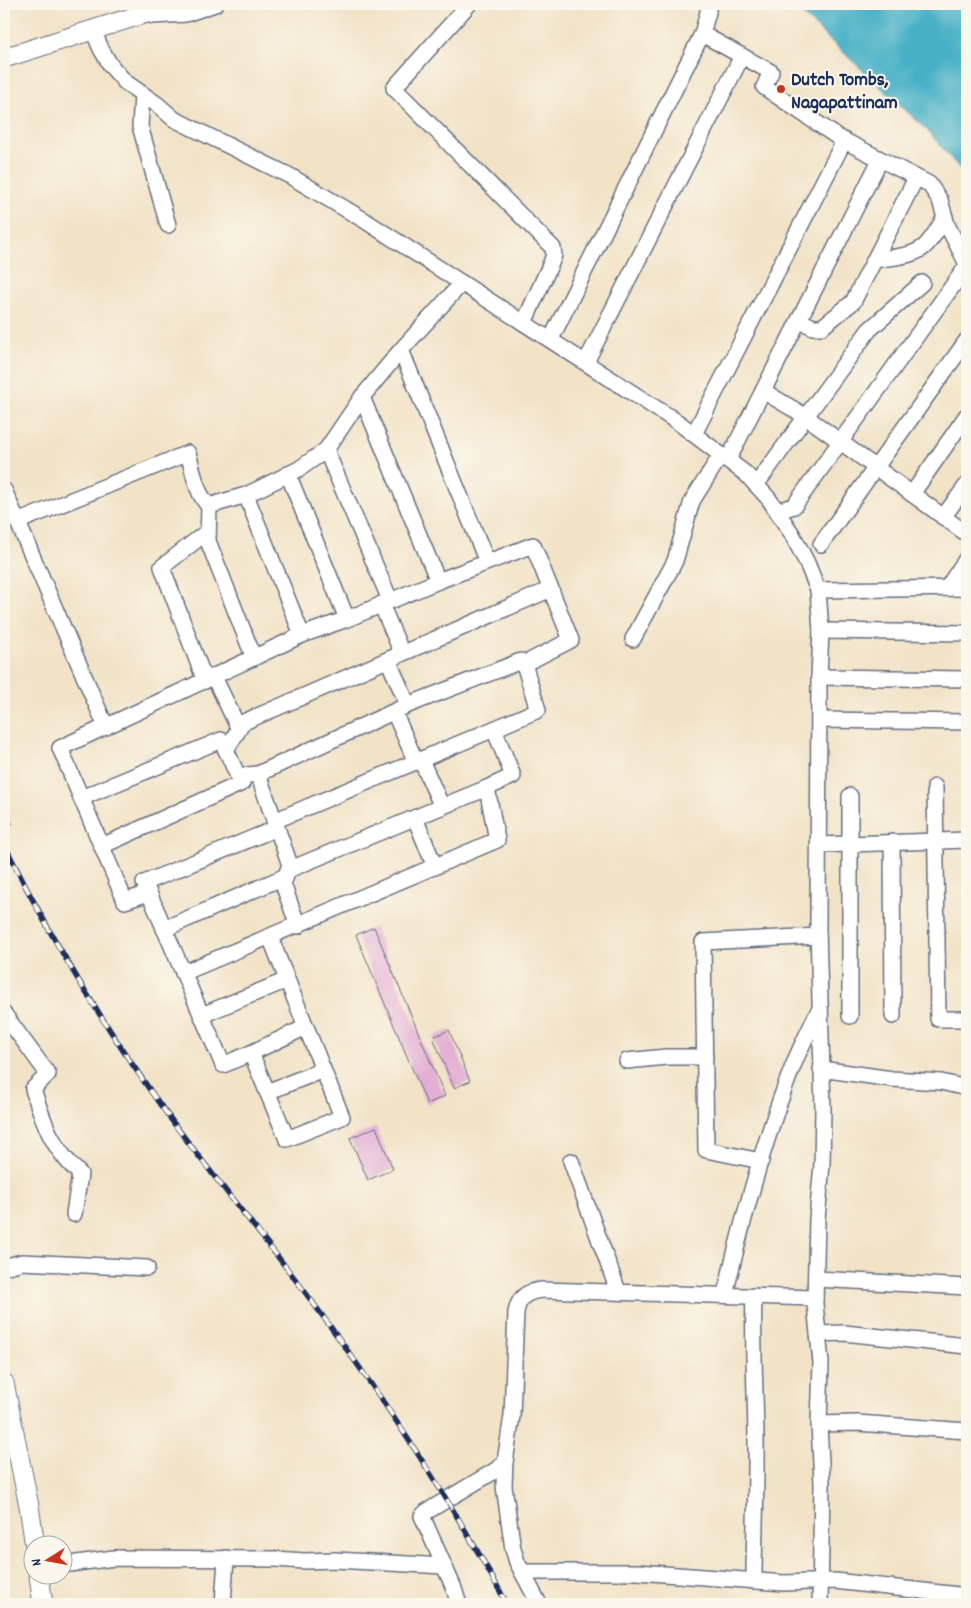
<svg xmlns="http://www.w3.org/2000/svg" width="971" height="1608" font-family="Dekko,sans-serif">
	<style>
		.water { fill: #47b0c6; stroke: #317092 }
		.building { fill: #e3afd3 }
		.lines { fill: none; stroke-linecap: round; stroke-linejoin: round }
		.minor-casing { stroke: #666e83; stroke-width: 18 }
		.major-casing { stroke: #666e83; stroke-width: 21 }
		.path { stroke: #666e83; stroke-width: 2.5; stroke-dasharray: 4 4; stroke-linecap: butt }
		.minor { stroke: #fff; stroke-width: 15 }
		.major { stroke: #fff; stroke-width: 19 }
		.rail-casing { stroke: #1b2f5e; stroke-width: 5.5 }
		.rail { stroke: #fbf7ec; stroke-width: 4; stroke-dasharray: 11; stroke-linecap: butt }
		.poi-dot { fill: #c8321e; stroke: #fbf7ec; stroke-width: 2 }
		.labels { text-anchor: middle; stroke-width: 4; stroke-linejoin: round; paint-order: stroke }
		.poi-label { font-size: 20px; font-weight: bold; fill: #1b2f5e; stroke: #fbf7ec; text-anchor: start }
	</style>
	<rect width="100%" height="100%" fill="#fbf7ec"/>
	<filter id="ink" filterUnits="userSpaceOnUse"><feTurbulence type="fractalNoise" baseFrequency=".02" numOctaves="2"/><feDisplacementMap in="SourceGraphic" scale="10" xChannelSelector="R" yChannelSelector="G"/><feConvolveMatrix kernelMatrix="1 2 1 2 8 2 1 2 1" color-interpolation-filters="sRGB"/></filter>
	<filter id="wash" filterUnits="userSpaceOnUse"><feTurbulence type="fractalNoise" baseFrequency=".0096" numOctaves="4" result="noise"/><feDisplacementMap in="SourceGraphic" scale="20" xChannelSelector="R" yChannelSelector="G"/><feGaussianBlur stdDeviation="1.12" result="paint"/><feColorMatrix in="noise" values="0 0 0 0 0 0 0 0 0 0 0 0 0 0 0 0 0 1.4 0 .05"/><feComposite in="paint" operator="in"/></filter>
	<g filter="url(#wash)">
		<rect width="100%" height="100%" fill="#f2e3c7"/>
		<polygon class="water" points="791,4 967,4 967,177 927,130"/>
		<g id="blocks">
			<g class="building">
				<polygon points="374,927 445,1096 427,1104 356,935"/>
				<polygon points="449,1030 470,1081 454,1088 433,1037"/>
				<polygon points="376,1127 393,1169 368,1180 350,1138"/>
			</g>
		</g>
	</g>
	<g filter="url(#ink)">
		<use href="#blocks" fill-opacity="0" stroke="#666e83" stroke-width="1"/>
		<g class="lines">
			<g class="minor-casing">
				<g id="minor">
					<polyline points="469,4 394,88 553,248 554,255 551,263 524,323"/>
					<polyline points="153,16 186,14 215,4"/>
					<polyline points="93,30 101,49 111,66 125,82 158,105 174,119 290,176 364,220 679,423 746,474 769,499 792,534 807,563 818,590 821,631 819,677 818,928 823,1109 822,1164 817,1219 815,1304 821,1363 819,1424 822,1483 820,1604"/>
					<polyline points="702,34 771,72 764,87 839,138 929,184 940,200 947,225 967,264"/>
					<polyline points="142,96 140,126 168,225"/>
					<path d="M875,260C890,257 912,257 924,247C933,239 939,227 945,217"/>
					<polyline points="799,320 813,327 822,327 853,302 916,178"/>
					<polyline points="551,339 702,34 708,12 708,4"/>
					<polyline points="401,350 487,562"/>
					<polyline points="586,362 742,56"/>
					<polyline points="763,391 805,416 967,534"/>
					<polyline points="362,397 438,581"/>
					<polyline points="694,434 844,141"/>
					<polyline points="326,450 390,600"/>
					<polyline points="728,460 880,160"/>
					<polyline points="288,474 347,619"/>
					<polyline points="756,485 869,330 922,283"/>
					<polyline points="4,490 106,727"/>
					<polyline points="912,494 967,415"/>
					<polyline points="246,495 302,635"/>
					<polyline points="209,506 208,541 254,658"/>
					<polyline points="777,511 794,506 967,266"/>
					<polyline points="943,517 967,485"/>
					<path d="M17,522L188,453C193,469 196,494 209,506L246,495L299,469L326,450L362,397L401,350L462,283"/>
					<polyline points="821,544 967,340"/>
					<polyline points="947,588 967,558"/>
					<polyline points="818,590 967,588"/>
					<polyline points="381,604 402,653"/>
					<polyline points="821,631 967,633"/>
					<polyline points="633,639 675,561 692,501 721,455"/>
					<polyline points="388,660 408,705"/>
					<polyline points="214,677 239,729 226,750 238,776 258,774 290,865 283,884 298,926"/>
					<polyline points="819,677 967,679"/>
					<polyline points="205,681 162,567 208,531"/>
					<polyline points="394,712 416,762"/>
					<polyline points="819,720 967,722"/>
					<polyline points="237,725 551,589"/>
					<polyline points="421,760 442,807"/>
					<polyline points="258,774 408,705 521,661 524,664"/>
					<polyline points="935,787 938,1019 967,1019"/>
					<polyline points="850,796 850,1016"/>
					<polyline points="81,798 221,740 226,750"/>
					<polyline points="415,818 435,867"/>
					<polyline points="274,821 494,729"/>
					<polyline points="892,842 893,1016"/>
					<polyline points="819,845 967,840"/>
					<polyline points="102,846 242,783 238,776"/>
					<polyline points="288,870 487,788"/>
					<polyline points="149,893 144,883 277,828"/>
					<polyline points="164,929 286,876"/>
					<polyline points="183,973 497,840 487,788 513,776 494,729 538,710 524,664 571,640 533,545 438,581 347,619 302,635 60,748 125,901 149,893 223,1065 251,1053 287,1139 342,1117 270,937"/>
					<path d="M4,1014L48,1074L33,1089C44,1124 52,1148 80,1174L74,1214"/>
					<polyline points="202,1015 287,980"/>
					<polyline points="251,1053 306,1027"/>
					<polyline points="627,1061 666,1057 705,1057"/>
					<polyline points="821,1069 892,1079 941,1082 967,1088"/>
					<polyline points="267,1092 323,1070"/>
					<polyline points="571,1161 618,1291"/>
					<polyline points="761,1161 706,1150 703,942 818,936"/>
					<polyline points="4,1267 22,1262 147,1268"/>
					<polyline points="816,1279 967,1287"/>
					<path d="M725,1295C743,1217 765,1136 795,1061C802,1044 810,1029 818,1012"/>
					<polyline points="818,1334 844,1333 967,1346"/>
					<polyline points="819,1424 857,1423 967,1431"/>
					<polyline points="62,1565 114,1558 275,1559 304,1561 335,1560 444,1566"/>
					<polyline points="522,1572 638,1572 784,1583 835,1581 967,1596"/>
					<path d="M754,1581C754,1543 756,1505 756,1467C757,1410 752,1353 754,1296"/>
					<polyline points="223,1604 226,1558"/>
					<polyline points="459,1604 453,1586 422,1516 426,1512 496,1470 505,1462"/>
					<path d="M539,1604L517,1562L513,1549L504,1486L505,1462L512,1416L516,1312C519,1297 526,1292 541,1290L815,1298"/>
				</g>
			</g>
			<g class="major-casing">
				<g id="major">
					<polyline points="4,58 175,4"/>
					<polyline points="4,1383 29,1506 35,1546"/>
					<polyline points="39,1576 43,1604"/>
				</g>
			</g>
			<polyline class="path" points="4,806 12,825"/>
			<use href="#minor" class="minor"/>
			<use href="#major" class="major"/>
			<g class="rail-casing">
				<path id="rail" d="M4,844C47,932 98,1016 154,1096C206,1170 266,1238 319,1311C388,1405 452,1502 507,1604"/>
			</g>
			<use href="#rail" class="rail"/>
		</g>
	</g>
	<circle class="poi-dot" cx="781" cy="89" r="5"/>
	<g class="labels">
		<g class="poi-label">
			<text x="791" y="85">Dutch Tombs,<tspan x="791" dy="23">Nagapattinam</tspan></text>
		</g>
	</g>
	<rect width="971" height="1608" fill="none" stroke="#fbf7ec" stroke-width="20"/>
	<g transform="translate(48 1560) rotate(259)"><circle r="24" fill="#fbf7ec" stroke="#a1a7b3"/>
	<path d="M0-4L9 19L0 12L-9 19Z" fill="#c8321e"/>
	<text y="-8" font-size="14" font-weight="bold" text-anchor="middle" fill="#1b2f5e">N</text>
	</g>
</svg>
